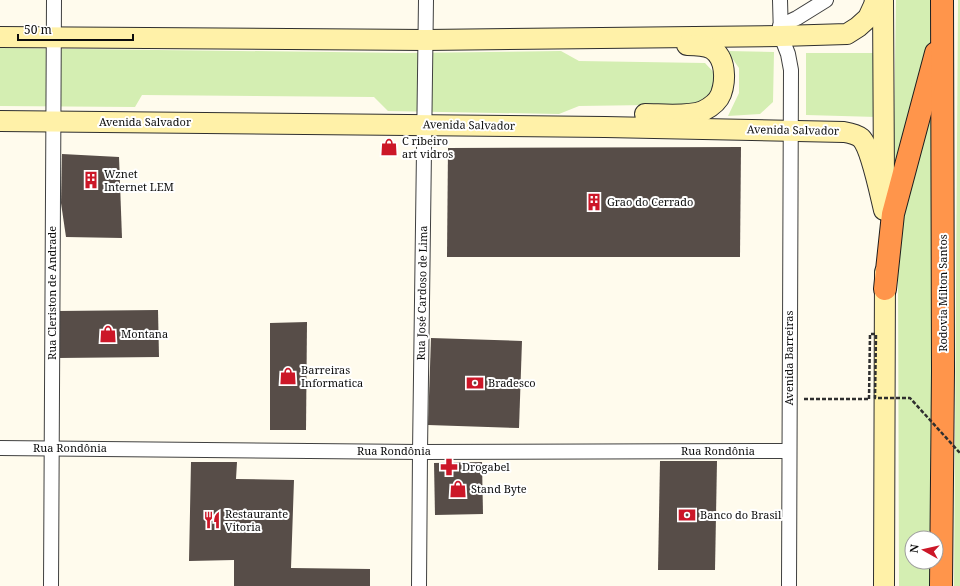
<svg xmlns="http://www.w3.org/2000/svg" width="960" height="586" font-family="'Noto Serif',serif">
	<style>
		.green { fill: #d4eeb2 }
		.building { fill: #574d48 }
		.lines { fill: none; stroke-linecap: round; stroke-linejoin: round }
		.street-casing { stroke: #404040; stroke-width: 16 }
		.secondary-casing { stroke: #2f2f2f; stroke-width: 22 }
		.highway-casing { stroke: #1e1e1e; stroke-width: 24 }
		.path { stroke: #2f2f2f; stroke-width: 2.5; stroke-dasharray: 4 2; stroke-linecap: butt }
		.street { stroke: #fff; stroke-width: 14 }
		.secondary { stroke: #fff1a8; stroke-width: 20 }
		.highway { stroke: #ff954b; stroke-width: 22 }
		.path-bridge { stroke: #2f2f2f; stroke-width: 2.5; stroke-dasharray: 4 2; stroke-linecap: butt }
		.labels { text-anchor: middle; stroke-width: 4; stroke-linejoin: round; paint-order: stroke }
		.street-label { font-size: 11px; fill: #0d0d0d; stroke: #fff }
		.poi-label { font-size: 11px; fill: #0d0d0d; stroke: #fff; text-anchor: start }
	</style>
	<rect width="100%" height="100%" fill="#fffbed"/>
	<g class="green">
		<polygon points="896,0 935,0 932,47 893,194"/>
		<polygon points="958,0 960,0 960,586 954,586"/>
		<polygon points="0,48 408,53 561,51 579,61 705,63 719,78 717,91 700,106 648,105 579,106 559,114 388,111 374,97 142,95 135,107 0,106"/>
		<polygon points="727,51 774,52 773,102 760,114 728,116 739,93 739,68"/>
		<polygon points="806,53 880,53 877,117 806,115"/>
		<polygon points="936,99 931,538 912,538 912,562 931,562 930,586 899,586 898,277 901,221 906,189"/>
	</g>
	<g class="building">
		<polygon points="741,147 740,257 447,257 448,148"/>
		<polygon points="62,154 119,157 122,238 66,237 61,203"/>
		<polygon points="158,310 159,357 58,358 58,311"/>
		<polygon points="307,322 306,430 270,430 270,323"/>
		<polygon points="431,338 522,341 519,428 428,425"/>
		<polygon points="660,461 717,461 715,570 658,570"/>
		<polygon points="191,462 237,462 236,479 294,480 291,568 370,569 370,586 234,586 234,560 189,561"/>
		<polygon points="482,462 483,514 435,515 434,463"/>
	</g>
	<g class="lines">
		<g class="street-casing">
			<g id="street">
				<polyline points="780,0 781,36 788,54 791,70 789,586"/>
				<polyline points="780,26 797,18 826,0"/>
				<polyline points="0,448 420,452 788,451"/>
				<polyline points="51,586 54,0"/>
				<polyline points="419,586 420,452 426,0"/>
			</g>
		</g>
		<g class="secondary-casing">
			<g id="secondary">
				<polyline points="883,0 884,182"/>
				<polyline points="0,37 426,40 781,36 847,34 858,27 868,18 874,5 875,0"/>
				<path d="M645,114C661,114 689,117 703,111C711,107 718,102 721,94C726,80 726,58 712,49C705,45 695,45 687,45"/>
				<path d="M0,121L605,127L844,132C850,133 856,134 861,138C871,148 880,194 884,210"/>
				<polyline points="884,586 885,272"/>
			</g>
		</g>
		<g class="highway-casing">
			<g id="highway">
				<polyline points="885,289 893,214 936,53"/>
				<polyline points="941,586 943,371 942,0"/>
			</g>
		</g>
		<polyline class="path" points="804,399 869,399"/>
		<use href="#street" class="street"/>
		<use href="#secondary" class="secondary"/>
		<use href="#highway" class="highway"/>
		<polyline class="path-bridge" points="869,399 870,334 876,334 875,398 910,398 960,453"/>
	</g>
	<defs>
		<g id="shop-bare" transform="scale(1.38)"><path d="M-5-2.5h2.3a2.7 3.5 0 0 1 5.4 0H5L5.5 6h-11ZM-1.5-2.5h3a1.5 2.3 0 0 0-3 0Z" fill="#cc1728" stroke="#fff" stroke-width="2.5" paint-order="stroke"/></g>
		<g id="building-bare" transform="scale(1.38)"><path d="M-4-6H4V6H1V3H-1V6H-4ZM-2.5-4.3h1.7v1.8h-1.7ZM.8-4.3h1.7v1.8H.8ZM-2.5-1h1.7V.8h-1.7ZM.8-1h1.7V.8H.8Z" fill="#cc1728" stroke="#fff" stroke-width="2.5" paint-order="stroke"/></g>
		<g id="bank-bare" transform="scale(1.38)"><path d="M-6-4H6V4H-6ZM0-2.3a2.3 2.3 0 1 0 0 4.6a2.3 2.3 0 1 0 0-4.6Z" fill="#cc1728" stroke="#fff" stroke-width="2.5" paint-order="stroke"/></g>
		<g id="pharmacy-bare" transform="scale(1.38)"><path d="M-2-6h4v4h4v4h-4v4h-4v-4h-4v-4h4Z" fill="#cc1728" stroke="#fff" stroke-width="2.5" paint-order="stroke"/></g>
		<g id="restaurant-bare" transform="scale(1.38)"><path d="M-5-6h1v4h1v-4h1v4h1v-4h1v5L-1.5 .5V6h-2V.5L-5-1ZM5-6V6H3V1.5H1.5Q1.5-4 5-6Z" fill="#cc1728" stroke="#fff" stroke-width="2.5" paint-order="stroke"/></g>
	</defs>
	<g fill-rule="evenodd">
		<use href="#shop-bare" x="389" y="147"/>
		<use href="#building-bare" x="91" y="180"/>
		<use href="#building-bare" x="594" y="202"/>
		<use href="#shop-bare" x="108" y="334"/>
		<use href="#shop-bare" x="288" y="376"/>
		<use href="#bank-bare" x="475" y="383"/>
		<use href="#pharmacy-bare" x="449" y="467"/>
		<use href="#shop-bare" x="458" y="489"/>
		<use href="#bank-bare" x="687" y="515"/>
		<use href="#restaurant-bare" x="212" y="520"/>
	</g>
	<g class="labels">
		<g class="street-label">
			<text x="145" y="126">Avenida Salvador</text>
			<text transform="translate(469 125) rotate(1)" y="4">Avenida Salvador</text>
			<text transform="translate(793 130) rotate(1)" y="4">Avenida Salvador</text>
			<text transform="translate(52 293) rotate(-90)" y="4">Rua Cleriston de Andrade</text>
			<text transform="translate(422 293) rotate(-89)" y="4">Rua José Cardoso de Lima</text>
			<text transform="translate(943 293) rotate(-90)" y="4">Rodovia Milton Santos</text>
			<text transform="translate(789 358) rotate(-90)" y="4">Avenida Barreiras</text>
			<text x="70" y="452">Rua Rondônia</text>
			<text x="394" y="455">Rua Rondônia</text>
			<text x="718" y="455">Rua Rondônia</text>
		</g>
		<g class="poi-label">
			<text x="402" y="145">C ribeiro<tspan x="402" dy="13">art vidros</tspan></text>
			<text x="104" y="178">Wznet<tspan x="104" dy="13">Internet LEM</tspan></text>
			<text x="607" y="206">Grao do Cerrado</text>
			<text x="121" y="338">Montana</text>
			<text x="301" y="374">Barreiras<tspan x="301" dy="13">Informatica</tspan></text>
			<text x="488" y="387">Bradesco</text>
			<text x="462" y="471">Drogabel</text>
			<text x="471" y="493">Stand Byte</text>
			<text x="225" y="518">Restaurante<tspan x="225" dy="13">Vitoria</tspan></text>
			<text x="700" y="519">Banco do Brasil</text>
		</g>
	</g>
	<g transform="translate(924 550) rotate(278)"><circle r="19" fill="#ffffff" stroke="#9e9e9e"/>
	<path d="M0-3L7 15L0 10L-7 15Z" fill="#cc1728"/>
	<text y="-6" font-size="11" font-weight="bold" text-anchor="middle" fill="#0d0d0d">N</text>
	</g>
	<path d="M18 34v6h115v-6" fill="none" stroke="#0d0d0d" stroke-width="2"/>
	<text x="24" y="34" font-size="12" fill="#0d0d0d" stroke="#ffffff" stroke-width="3" paint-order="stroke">50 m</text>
</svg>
